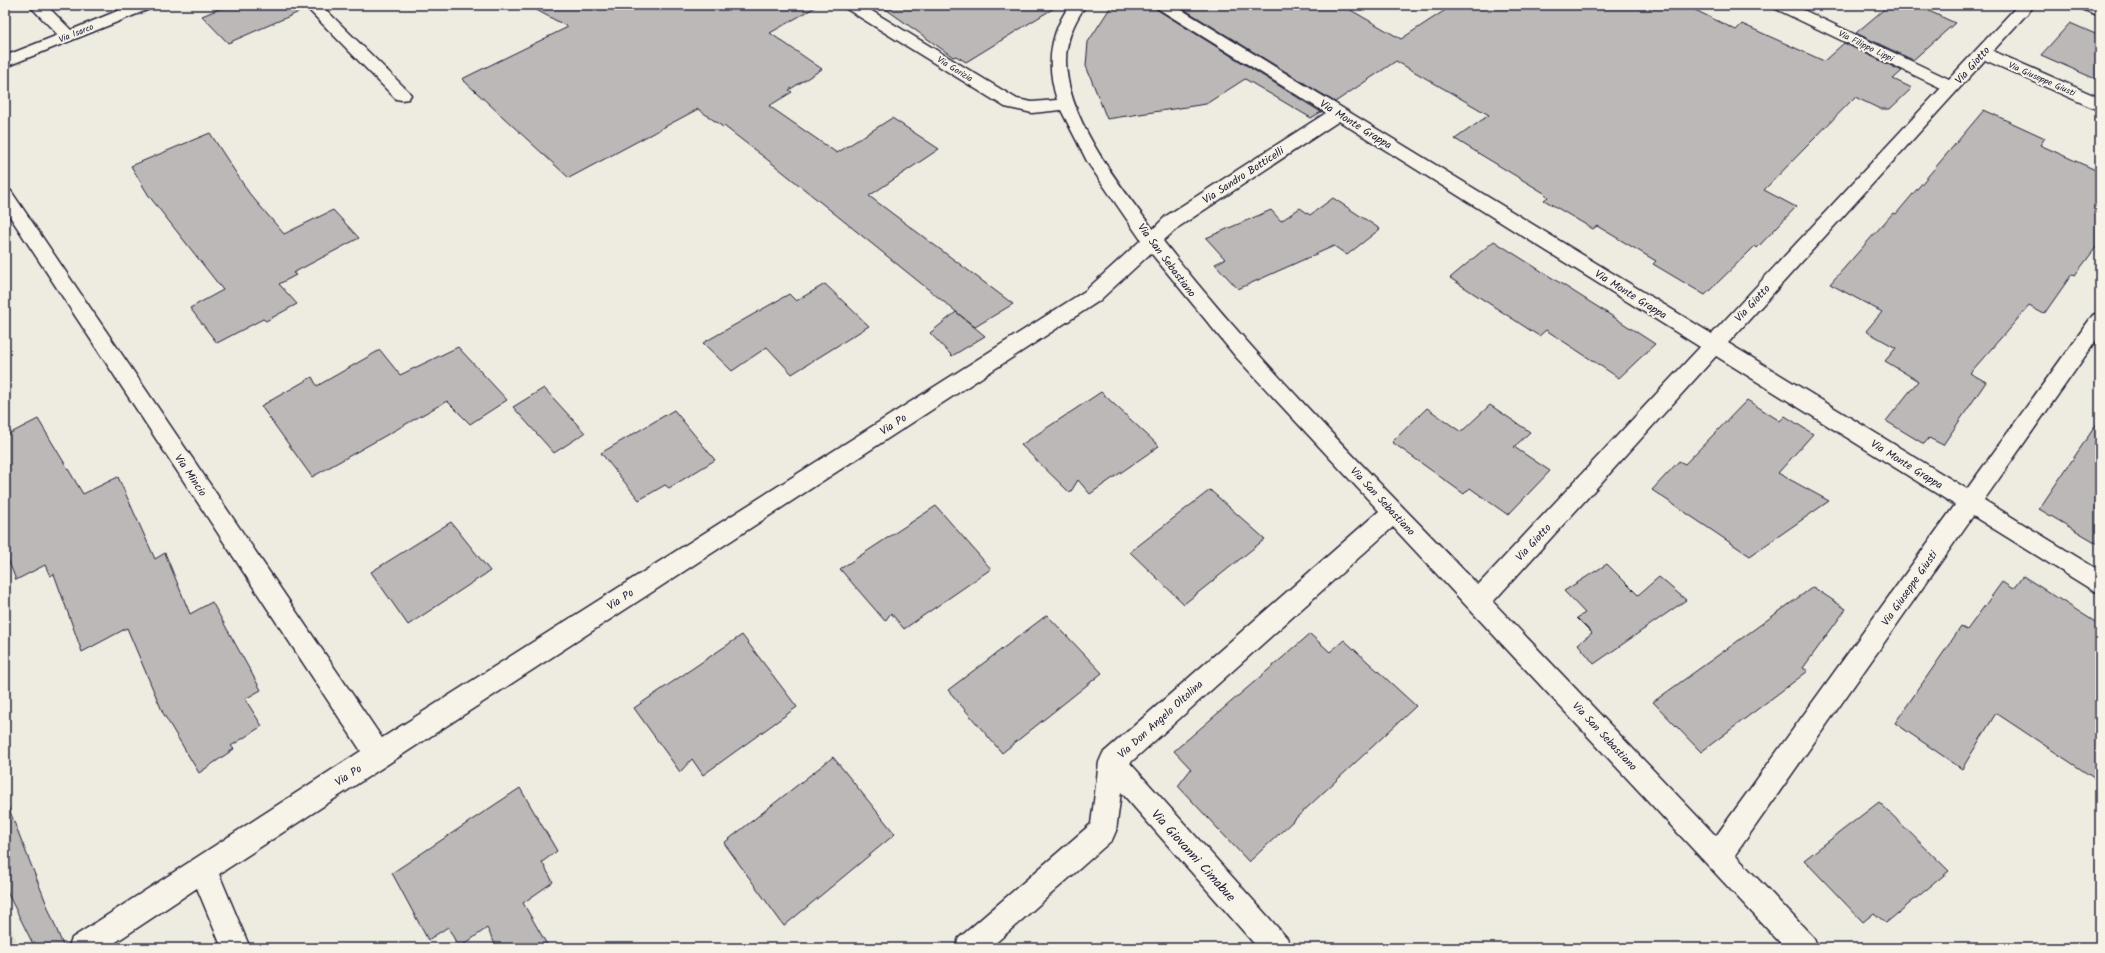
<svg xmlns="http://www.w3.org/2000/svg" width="2105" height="953" font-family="Kalam,sans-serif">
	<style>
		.built { fill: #dfdcd4 }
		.building { fill: #bbb8b7; stroke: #22223b }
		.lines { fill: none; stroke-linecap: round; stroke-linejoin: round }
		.minor-casing { stroke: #22223b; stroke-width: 3 }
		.minor { fill: #f7f3e8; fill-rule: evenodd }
		.labels { text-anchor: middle; stroke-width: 4; stroke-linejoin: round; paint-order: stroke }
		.far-street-label { font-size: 9px; fill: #22223b; stroke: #f7f3e8 }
		.street-label { font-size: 11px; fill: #22223b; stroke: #f7f3e8 }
		.near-street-label { font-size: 13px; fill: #22223b; stroke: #f7f3e8 }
	</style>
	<rect width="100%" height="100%" fill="#eeebe1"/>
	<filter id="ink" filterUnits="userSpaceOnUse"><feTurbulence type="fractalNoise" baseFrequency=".025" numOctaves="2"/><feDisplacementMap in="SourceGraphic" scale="8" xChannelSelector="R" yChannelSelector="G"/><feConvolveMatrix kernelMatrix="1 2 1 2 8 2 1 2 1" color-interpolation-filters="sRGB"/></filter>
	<g filter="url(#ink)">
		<polygon class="built" points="5,915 20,948 5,948"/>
		<g class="building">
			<polygon points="229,5 302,5 306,9 228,43 202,16"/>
			<polygon points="527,5 819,5 770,33 822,69 789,90 792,92 769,106 837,153 892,118 939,149 869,196 1013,304 975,327 778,168 724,126 723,127 698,109 569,178 462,79 568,27"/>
			<polygon points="880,5 1059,5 966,62 956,56 953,57"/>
			<polygon points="1112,5 1154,5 1156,9 1321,112 1311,118 1245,79 1206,104 1107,119 1086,66 1088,42"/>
			<polygon points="1177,5 1342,5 1401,39 1453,5 1685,5 1736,30 1742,24 1824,61 1844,43 1902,71 1893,79 1912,88 1890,109 1880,109 1855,97 1764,190 1796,207 1757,248 1755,246 1705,295 1653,264 1656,261 1597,226 1593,229 1544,200 1548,197 1544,193 1455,139 1489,115 1396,61 1335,102"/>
			<polygon points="1889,5 1916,5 1955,23 1913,60 1856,33"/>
			<polygon points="2070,23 2100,36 2100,81 2041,55"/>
			<polygon points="1984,110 2045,138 2040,145 2100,172 2100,242 2075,275 2072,274 2044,314 2029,306 1970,373 1986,382 1943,445 1929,438 1924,444 1886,421 1918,381 1885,361 1896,348 1866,331 1882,312 1830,284 1893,213 1896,214"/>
			<polygon points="210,133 249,193 284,234 333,210 359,238 293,273 296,275 279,284 297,304 266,321 263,319 217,343 190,308 223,290 149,196 131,166"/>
			<polygon points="1333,198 1380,229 1347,255 1334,246 1238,289 1215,264 1225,259 1206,238 1271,210 1281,221 1300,208 1310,215"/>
			<polygon points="1494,241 1612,316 1655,344 1619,378 1546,330 1539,336 1450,278"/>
			<polygon points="825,284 869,326 792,374 767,347 732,371 703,343 789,294 796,301"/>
			<polygon points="956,312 985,336 952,356 930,333"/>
			<polygon points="458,347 507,400 470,424 447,401 312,477 261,406 312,377 317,386 380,350 400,375"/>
			<polygon points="544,388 585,433 554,453 513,407"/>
			<polygon points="1101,392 1159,446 1090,494 1078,480 1070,493 1021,445"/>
			<polygon points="1747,400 1780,421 1785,416 1813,434 1778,473 1829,501 1750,556 1652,490 1679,461 1685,464"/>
			<polygon points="1490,405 1530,432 1514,447 1550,471 1508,515 1470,488 1464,494 1392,442 1427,408 1461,432"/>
			<polygon points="674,410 715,460 669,488 665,485 639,500 601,453"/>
			<polygon points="38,419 83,494 118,477 155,559 165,553 190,614 212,602 261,690 245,699 262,726 231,746 234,749 199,773 163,713 127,628 82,652 54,574 50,576 45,565 16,580 5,552 5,436"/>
			<polygon points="2100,419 2100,545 2039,509"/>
			<polygon points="1210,490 1265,539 1184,604 1130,552"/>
			<polygon points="936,506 991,569 904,629 891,613 885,621 840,569"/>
			<polygon points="451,522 490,571 408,625 371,572"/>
			<polygon points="1607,564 1638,595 1659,577 1686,600 1594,664 1578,644 1592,633 1577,618 1585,613 1564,591"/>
			<polygon points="2023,576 2100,625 2100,782 1996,713 1962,769 1895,723 1961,627 1967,630 2002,582 2013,589"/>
			<polygon points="1813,587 1846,609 1803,668 1808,671 1701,752 1653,702"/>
			<polygon points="1047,615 1102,673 1002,753 948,690"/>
			<polygon points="1310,634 1330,652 1344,640 1416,706 1249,862 1178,786 1191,769 1174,751"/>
			<polygon points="742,635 797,707 703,775 692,759 680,772 634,708"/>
			<polygon points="833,757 895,834 784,926 724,843"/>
			<polygon points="520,788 557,851 542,862 553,882 523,903 549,948 497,948 487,928 459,948 448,927 428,940 392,873"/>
			<polygon points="1879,802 1949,871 1886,923 1874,913 1863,922 1804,860"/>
			<polygon points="7,804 64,948 35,948 5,888 5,805"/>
		</g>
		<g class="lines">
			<g class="minor-casing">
				<g id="minor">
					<polygon points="29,5 46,5 71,30 132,5 154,5 152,8 5,67 5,56 58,35"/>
					<polygon points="304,5 321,5 408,91 411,95 408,99 402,100 396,99"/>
					<path d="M843,5H862L1017,99L1032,102L1057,100C1046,66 1049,34 1070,5H1086C1074,22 1066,40 1066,61C1067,120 1119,184 1153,229L1166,216L1326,113L1157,8L1155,5H1174L1712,334L1941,88L1774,8L1772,5H1793L1949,79L2018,5H2035L1993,51L2100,98V111L1985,60L1728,343L1967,489L2093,315L2100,312V335L1984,500L2100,571V593L2092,590L1973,516L1735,855L1814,938L1818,948H1785L1393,527L1130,763L1287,938L1291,948H1258L1121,792L1116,831L1112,840L990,948H955L959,938L1091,824L1099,762L1103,753L1379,511L1236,357L1151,253L1099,301L219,874L250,948H222L197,888L107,948H68L72,938L361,751L5,209V189L11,191L382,738L1085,291L1141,240L1088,163L1061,110L1032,113L1005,107L845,8ZM1339,121L1700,347L1478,585C1371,473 1259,364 1163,241L1180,226ZM1716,356L1955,505L1716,836L1493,602Z"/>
					<polygon points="2078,5 2100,5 2100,16 2080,8"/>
				</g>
			</g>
			<use href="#minor" class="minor"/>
		</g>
	</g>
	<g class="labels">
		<g class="far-street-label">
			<text transform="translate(76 33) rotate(-22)" y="3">Via Isarco</text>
			<text transform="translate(1866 46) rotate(26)" y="3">Via Filippo Lippi</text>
			<text transform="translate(955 69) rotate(32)" y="3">Via Gorizia</text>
			<text transform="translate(2042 79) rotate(24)" y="3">Via Giuseppe Giusti</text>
		</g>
		<g class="street-label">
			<text transform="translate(1972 65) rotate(-48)" y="4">Via Giotto</text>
			<text transform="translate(1356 124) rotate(32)" y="4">Via Monte Grappa</text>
			<text transform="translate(1243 175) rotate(-33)" y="4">Via Sandro Botticelli</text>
			<text transform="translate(1167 260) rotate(53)" y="4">Via San Sebastiano</text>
			<text transform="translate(1631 294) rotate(32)" y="4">Via Monte Grappa</text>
			<text transform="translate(1752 303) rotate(-47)" y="4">Via Giotto</text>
			<text transform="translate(893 424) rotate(-33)" y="4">Via Po</text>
			<text transform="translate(1907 464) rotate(32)" y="4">Via Monte Grappa</text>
			<text transform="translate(191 475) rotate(56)" y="4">Via Mincio</text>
			<text transform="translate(1383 501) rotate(47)" y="4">Via San Sebastiano</text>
			<text transform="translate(1533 542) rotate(-47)" y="4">Via Giotto</text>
			<text transform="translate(1909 588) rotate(-55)" y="4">Via Giuseppe Giusti</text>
			<text transform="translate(620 599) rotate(-33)" y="4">Via Po</text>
			<text transform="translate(1160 719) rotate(-42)" y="4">Via Don Angelo Oltolina</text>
			<text transform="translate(1605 736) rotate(47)" y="4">Via San Sebastiano</text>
			<text transform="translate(348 775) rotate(-33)" y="4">Via Po</text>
		</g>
		<g class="near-street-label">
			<text transform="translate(1194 855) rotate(48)" y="5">Via Giovanni Cimabue</text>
		</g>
	</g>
	<rect width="2105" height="953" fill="none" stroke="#f7f3e8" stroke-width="20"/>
	<rect x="10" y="10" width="2085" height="933" fill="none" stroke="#22223b" stroke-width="1.5" filter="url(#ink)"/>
</svg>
